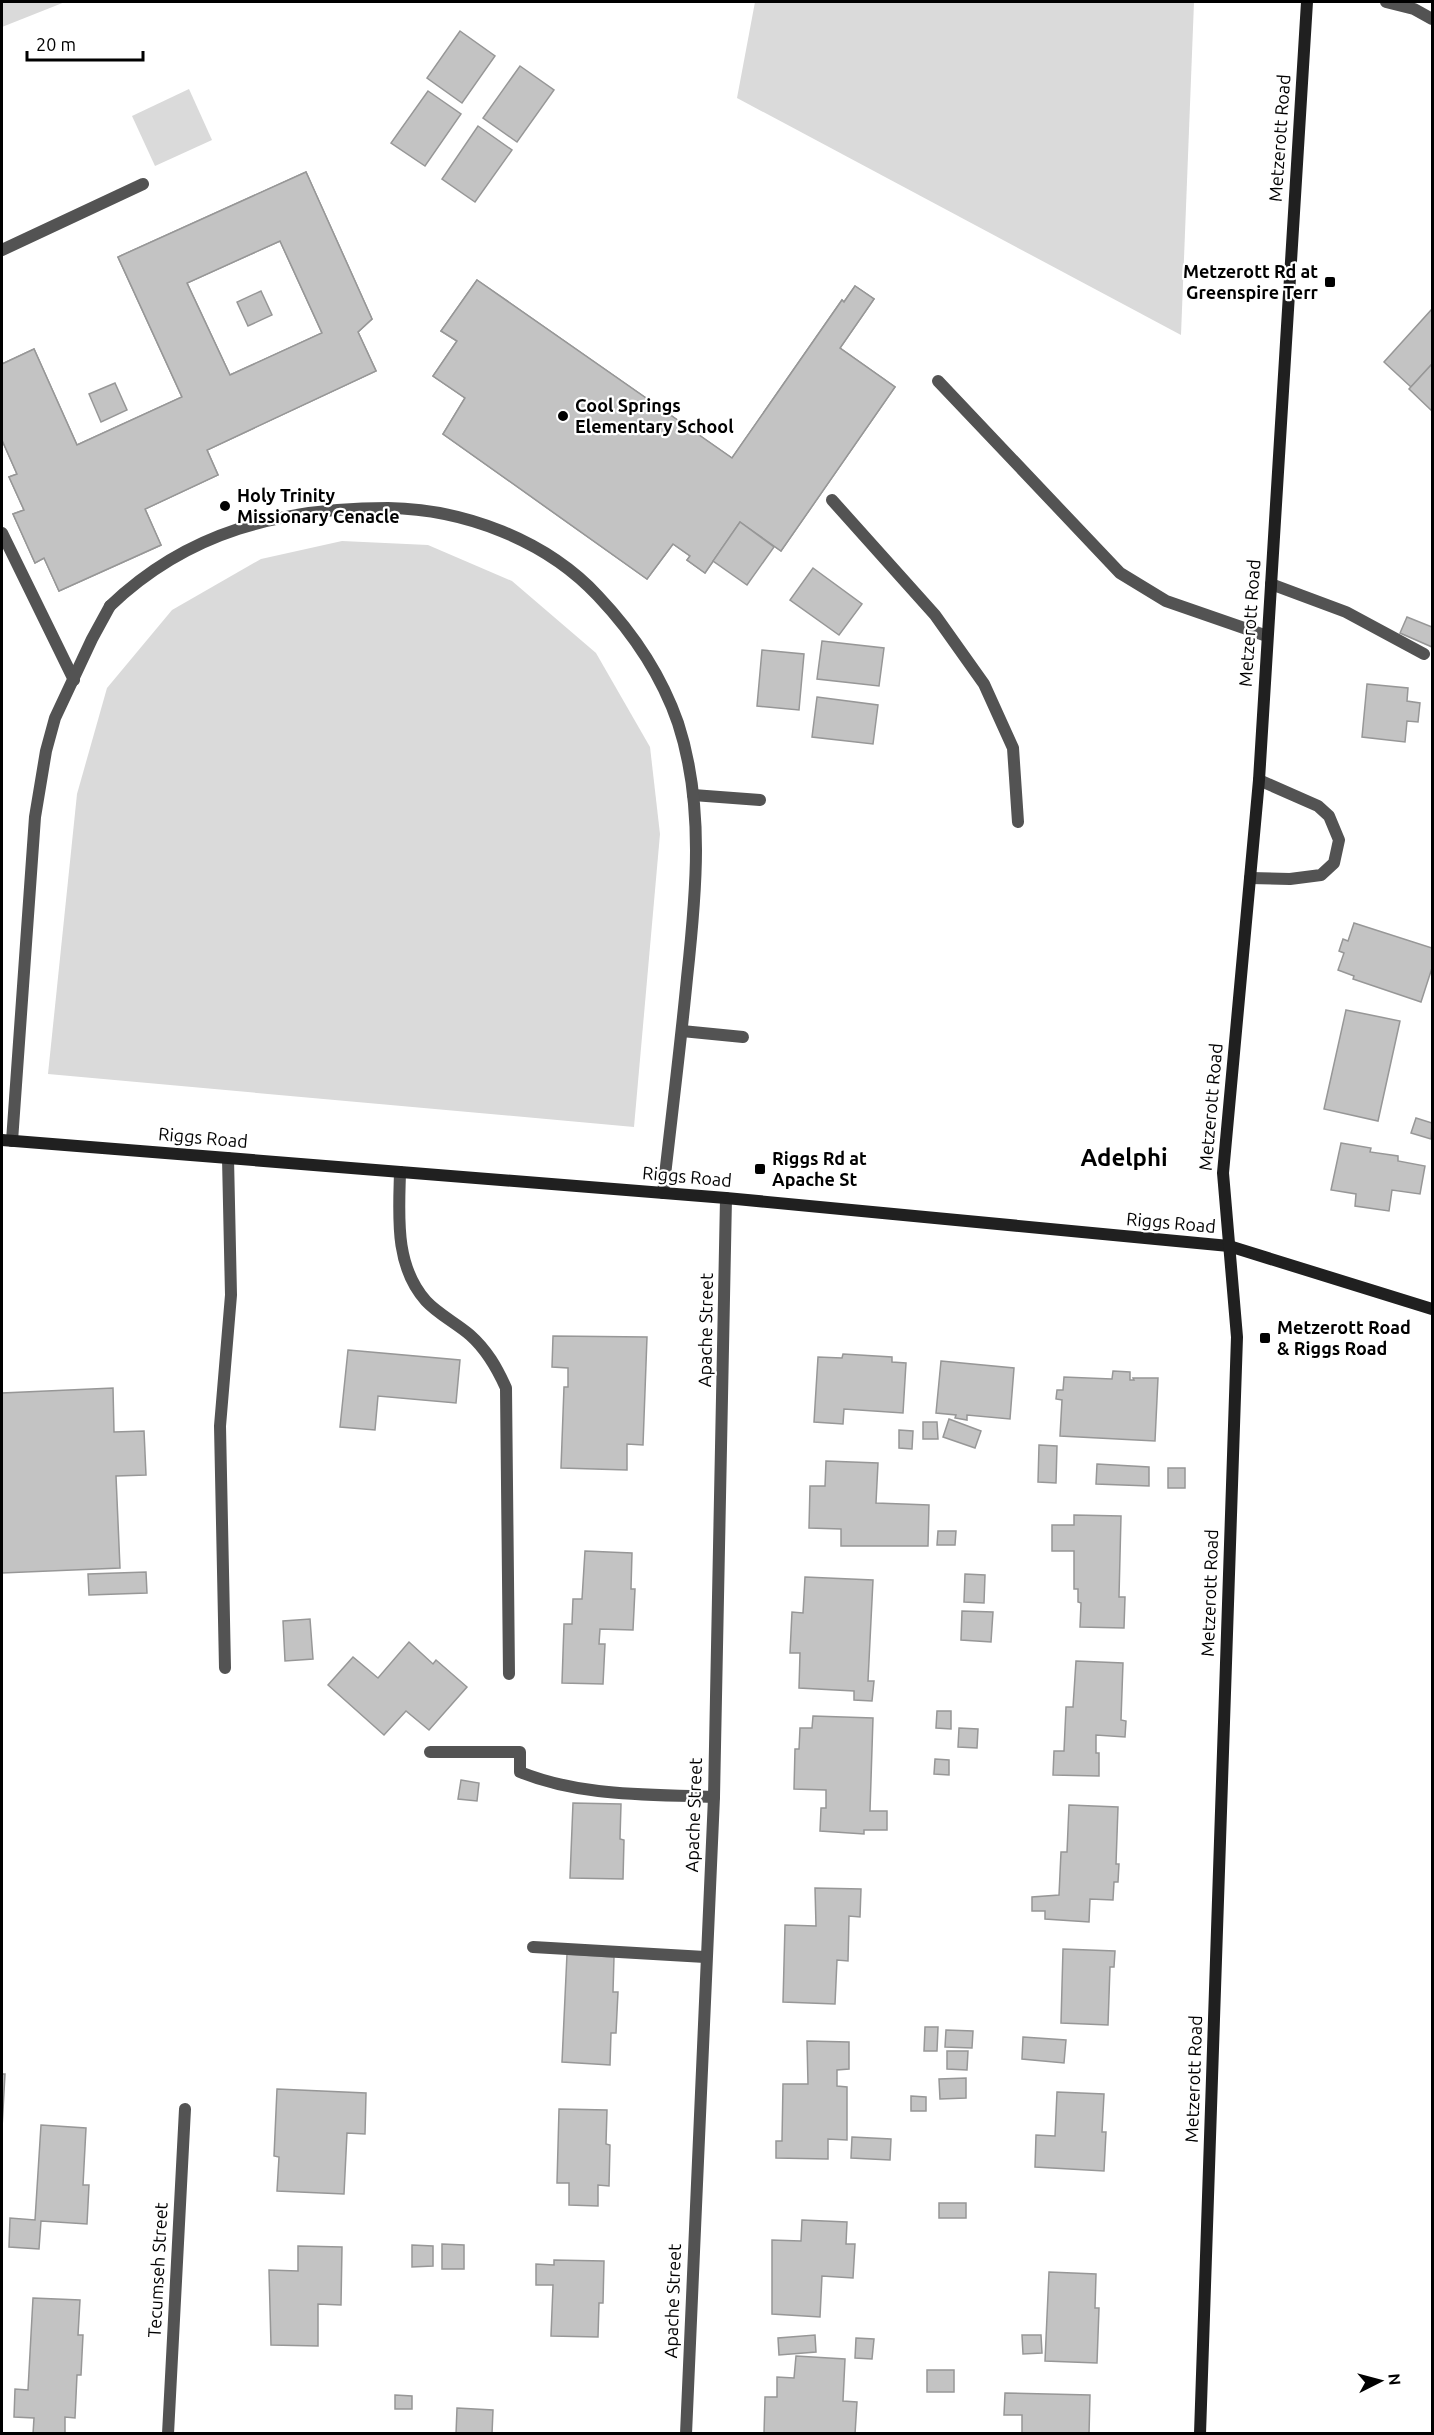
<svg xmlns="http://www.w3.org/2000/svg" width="1434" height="2435" font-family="Ubuntu,sans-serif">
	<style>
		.green { fill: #dadada }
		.building { fill: #c3c3c3; stroke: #979797; stroke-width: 1.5; fill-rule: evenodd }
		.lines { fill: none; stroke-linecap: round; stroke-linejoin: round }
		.lane { stroke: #535353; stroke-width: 12 }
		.street { stroke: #535353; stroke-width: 12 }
		.secondary { stroke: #202020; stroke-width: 12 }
		.poi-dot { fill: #000; stroke: #fff; stroke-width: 2 }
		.labels { text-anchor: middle; stroke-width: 4.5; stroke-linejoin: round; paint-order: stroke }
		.street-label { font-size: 18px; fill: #000; stroke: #fff }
		.poi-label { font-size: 18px; font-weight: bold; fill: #000; stroke: #fff; text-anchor: start }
		.district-label { font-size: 24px; font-weight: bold; fill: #000; stroke: #fff }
	</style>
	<rect width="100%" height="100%" fill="#fff"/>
	<g class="green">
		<polygon points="2,2 65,2 2,27"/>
		<polygon points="755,2 1194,2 1181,335 737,98"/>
		<polygon points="189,89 212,140 155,166 132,116"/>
		<polygon points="342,541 428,545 512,581 596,653 650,747 660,834 634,1127 48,1074 77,794 107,688 172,610 261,559"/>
	</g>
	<g class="building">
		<polygon points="460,31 495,56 462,103 427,78"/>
		<polygon points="520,66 554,90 517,142 483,118"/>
		<polygon points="428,91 461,114 425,166 391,143"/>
		<polygon points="478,126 512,150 475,202 442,179"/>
		<path d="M306,172L372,319L358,332L376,371L207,450L218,475L145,509L161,545L59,591L44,558L35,563L13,514L24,510L9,477L17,474L2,440V364L34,349L77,445L182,397L118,257ZM280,241L322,333L230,375L187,283Z"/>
		<path d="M306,172L372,319L358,332L376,371L207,450L218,475L145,509L161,545L59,591L44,558L35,563L13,514L24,510L9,477L17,474L2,440V364L34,349L77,445L182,397L118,257ZM280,241L322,333L230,375L187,283Z"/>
		<polygon points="477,280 732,458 842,300 844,302 855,286 874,299 840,348 895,387 781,551 740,522 705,573 687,560 690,556 673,544 647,579 443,434 465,398 433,376 457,341 441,331"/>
		<polygon points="477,280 732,458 842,300 844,302 855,286 874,299 840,348 895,387 781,551 740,522 705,573 687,560 690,556 673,544 647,579 443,434 465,398 433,376 457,341 441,331"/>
		<polygon points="261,291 272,315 248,326 237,302"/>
		<polygon points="1432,309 1432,364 1411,387 1384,362"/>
		<polygon points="1432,364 1432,411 1409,389"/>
		<polygon points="115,383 127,410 101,422 89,394"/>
		<polygon points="740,522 774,547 747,585 713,561"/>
		<polygon points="813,568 862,604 839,635 790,600"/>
		<polygon points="1407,617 1432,627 1432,647 1400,633"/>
		<polygon points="822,641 884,648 879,686 817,679"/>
		<polygon points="762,650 804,654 799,710 757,706"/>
		<polygon points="1367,684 1408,688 1407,701 1420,703 1418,722 1407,721 1405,742 1362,737"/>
		<polygon points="817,697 878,705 873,744 812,737"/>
		<polygon points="1354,923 1432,948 1432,968 1421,1002 1353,979 1354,976 1338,970 1344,953 1339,951 1343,939 1348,941"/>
		<polygon points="1346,1010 1400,1021 1378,1121 1324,1109"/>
		<polygon points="1416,1118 1432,1123 1431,1139 1411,1133"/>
		<polygon points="1341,1143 1371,1148 1370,1152 1398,1156 1398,1161 1425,1166 1420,1194 1392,1190 1389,1211 1355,1206 1356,1194 1331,1190"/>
		<polygon points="553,1336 647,1337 643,1445 627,1444 627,1470 561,1468 564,1387 568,1387 568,1368 552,1367"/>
		<polygon points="348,1350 460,1360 456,1403 378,1396 375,1430 340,1427"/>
		<polygon points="843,1354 892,1357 892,1362 906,1363 903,1413 844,1409 843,1424 814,1422 818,1357 842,1358"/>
		<polygon points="941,1361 1014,1368 1010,1419 967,1415 967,1420 955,1418 956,1415 936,1413"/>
		<polygon points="1113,1371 1130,1372 1130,1380 1134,1380 1133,1378 1158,1378 1155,1441 1060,1436 1062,1400 1056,1399 1057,1390 1063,1390 1064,1377 1112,1379"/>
		<polygon points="113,1388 114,1432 144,1431 146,1475 116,1476 120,1568 2,1573 2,1393"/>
		<polygon points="949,1419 981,1431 975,1448 943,1437"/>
		<polygon points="923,1422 937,1422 938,1439 923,1439"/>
		<polygon points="899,1430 913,1431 912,1449 899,1448"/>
		<polygon points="1039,1445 1057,1446 1056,1483 1038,1482"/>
		<polygon points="826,1461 878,1463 876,1503 929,1505 928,1546 841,1546 841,1529 809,1528 810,1486 825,1486"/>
		<polygon points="1097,1464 1149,1467 1149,1486 1096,1484"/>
		<rect x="1168" y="1468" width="17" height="20"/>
		<polygon points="1074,1515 1121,1516 1119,1597 1125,1597 1124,1628 1080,1627 1081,1603 1078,1602 1078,1589 1074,1589 1074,1551 1052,1551 1052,1525 1074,1525"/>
		<polygon points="938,1531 956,1531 955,1545 937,1545"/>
		<polygon points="585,1551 632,1553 631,1589 635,1589 633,1630 600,1629 599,1644 605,1644 603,1684 562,1683 564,1624 572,1624 573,1599 582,1599"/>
		<polygon points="146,1572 147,1593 89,1595 88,1574"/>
		<polygon points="965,1574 985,1575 984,1603 964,1602"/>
		<polygon points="805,1577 873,1580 868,1681 874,1681 872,1701 854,1700 854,1691 799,1688 800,1653 790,1653 792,1612 803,1613"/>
		<polygon points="962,1611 993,1612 991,1642 961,1640"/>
		<polygon points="310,1619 313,1659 285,1661 283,1621"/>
		<polygon points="409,1642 433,1664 436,1660 467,1687 429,1730 406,1711 384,1735 328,1685 353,1657 378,1678"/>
		<polygon points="1076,1661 1123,1663 1121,1720 1126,1721 1125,1737 1096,1735 1096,1753 1099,1753 1099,1776 1053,1775 1054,1751 1064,1751 1066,1707 1073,1707"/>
		<polygon points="937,1711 951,1711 951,1729 936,1728"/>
		<polygon points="813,1716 873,1718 870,1811 887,1811 887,1830 864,1830 864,1834 820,1831 821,1808 826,1808 826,1790 794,1789 795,1749 799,1749 800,1728 812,1728"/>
		<polygon points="959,1728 978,1729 977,1748 958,1747"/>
		<polygon points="935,1759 949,1760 949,1775 934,1774"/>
		<polygon points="461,1780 479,1783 477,1801 458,1799"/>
		<polygon points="573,1803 621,1804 620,1839 624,1840 623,1879 570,1878"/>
		<polygon points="1069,1805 1118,1807 1116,1864 1119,1864 1118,1882 1114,1882 1113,1900 1090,1899 1089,1922 1045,1919 1045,1911 1032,1911 1032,1897 1059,1895 1061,1852 1067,1852"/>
		<polygon points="815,1888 861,1889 860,1917 849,1916 848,1961 837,1960 835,2004 783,2002 785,1925 816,1926"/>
		<polygon points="1063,1949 1115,1951 1114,1967 1110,1967 1108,2025 1061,2023"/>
		<polygon points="567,1954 614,1957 613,1992 618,1992 616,2033 611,2033 610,2065 562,2062"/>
		<polygon points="925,2027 938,2027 937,2051 924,2051"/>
		<polygon points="946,2030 973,2031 972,2048 945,2047"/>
		<polygon points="1023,2037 1066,2040 1064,2063 1022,2059"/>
		<polygon points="807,2041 849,2042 849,2069 837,2070 837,2086 847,2087 847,2140 828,2139 828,2159 776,2158 776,2141 782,2141 783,2084 808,2084"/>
		<polygon points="947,2051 968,2051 967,2070 947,2069"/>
		<polygon points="2,2074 5,2074 2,2128"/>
		<polygon points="966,2078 966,2098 940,2099 939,2079"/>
		<polygon points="277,2089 366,2093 365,2134 347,2133 344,2194 277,2191 279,2157 274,2156"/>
		<polygon points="1057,2092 1104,2094 1102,2132 1106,2132 1104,2171 1035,2167 1036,2135 1055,2136"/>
		<polygon points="911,2096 926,2097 926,2111 911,2111"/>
		<polygon points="559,2109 607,2110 606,2144 610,2145 609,2186 598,2185 598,2206 569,2205 569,2183 557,2183"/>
		<polygon points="41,2125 86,2128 83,2185 89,2185 87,2224 41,2221 39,2249 9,2247 10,2218 35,2220"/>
		<polygon points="852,2137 891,2139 890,2160 851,2158"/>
		<rect x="939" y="2203" width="27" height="15"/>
		<polygon points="802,2220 847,2222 846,2244 855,2244 853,2278 822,2276 820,2317 772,2314 772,2240 801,2241"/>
		<polygon points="442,2244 464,2245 464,2269 442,2269"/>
		<polygon points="412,2245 433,2246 433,2266 412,2267"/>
		<polygon points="298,2246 342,2247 341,2305 318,2304 318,2346 271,2345 269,2270 298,2271"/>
		<polygon points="554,2260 604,2261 603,2303 599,2303 598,2337 551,2336 553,2285 536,2285 536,2264 554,2265"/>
		<polygon points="1049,2272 1096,2274 1095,2308 1099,2308 1097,2363 1045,2361"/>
		<polygon points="33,2298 80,2300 78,2335 83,2335 81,2375 77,2375 75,2418 65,2417 65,2434 33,2434 34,2418 14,2417 15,2389 28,2390"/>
		<polygon points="815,2335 816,2352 779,2355 778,2338"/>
		<polygon points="1022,2335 1041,2335 1042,2353 1023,2354"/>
		<polygon points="856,2338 874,2339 872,2359 855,2358"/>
		<polygon points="796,2356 845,2359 843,2401 857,2402 855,2434 764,2434 765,2397 777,2397 777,2377 794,2378"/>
		<rect x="927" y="2370" width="27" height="22"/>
		<polygon points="1005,2393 1090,2395 1089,2434 1022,2434 1022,2415 1004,2415"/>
		<polygon points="395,2395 412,2396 412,2409 395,2409"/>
		<polygon points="457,2408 493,2410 492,2434 456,2434"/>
	</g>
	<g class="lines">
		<g class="lane">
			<polyline points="2,250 143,184"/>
			<polyline points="938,381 1120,573 1166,601 1267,636"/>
			<polyline points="832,500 935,615 984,684 1013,748 1018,822"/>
			<polyline points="2,533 74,680"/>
			<polyline points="1271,584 1346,612 1424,654"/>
			<polyline points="693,795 760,800"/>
			<polyline points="1250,878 1290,879 1321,875 1334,863 1339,840 1329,816 1318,806 1259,780"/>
			<polyline points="682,1031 743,1037"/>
			<polyline points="12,1141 35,817 46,751 55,718 92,639 110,606"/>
			<path d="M400,1172C399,1215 394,1265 426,1301C438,1314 456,1323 470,1335C487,1350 497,1368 506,1388L509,1674"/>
			<polyline points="225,1668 220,1426 231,1295 228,1158"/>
			<path d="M430,1752H520V1772C582,1797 648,1794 714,1797"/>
			<polyline points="533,1947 705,1957"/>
		</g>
		<g class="street">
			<polyline points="1386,2 1414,9 1432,19"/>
			<path d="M110,606C188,531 282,508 388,508C464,509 546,540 598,596C634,634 661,674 678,723C705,805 696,895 687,978C680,1050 671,1121 663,1193"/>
			<polyline points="168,2434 185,2109"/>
			<polyline points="686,2434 714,1797 726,1198"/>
		</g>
		<g class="secondary">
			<polyline points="2,1140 726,1198 1229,1246 1432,1309"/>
			<polyline points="1200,2434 1237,1337 1223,1173 1259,780 1307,2"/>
		</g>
	</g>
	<g class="poi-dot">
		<rect x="1324" y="276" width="12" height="12" rx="3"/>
		<circle cx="563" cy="416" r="6"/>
		<circle cx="225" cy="506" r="6"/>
		<rect x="754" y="1163" width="12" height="12" rx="3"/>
		<rect x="1259" y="1332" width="12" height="12" rx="3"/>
	</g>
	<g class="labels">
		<g class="street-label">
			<text transform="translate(1280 138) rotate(-86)" y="6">Metzerott Road</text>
			<text transform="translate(1250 623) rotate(-86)" y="6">Metzerott Road</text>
			<text transform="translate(1211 1107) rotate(-85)" y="6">Metzerott Road</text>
			<text transform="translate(203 1138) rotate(5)" y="6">Riggs Road</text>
			<text transform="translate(687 1177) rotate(5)" y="6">Riggs Road</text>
			<text transform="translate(1171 1223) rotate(5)" y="6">Riggs Road</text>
			<text transform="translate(706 1330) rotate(-89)" y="6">Apache Street</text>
			<text transform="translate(1210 1593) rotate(-88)" y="6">Metzerott Road</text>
			<text transform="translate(694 1815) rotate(-88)" y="6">Apache Street</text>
			<text transform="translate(1194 2079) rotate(-88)" y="6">Metzerott Road</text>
			<text transform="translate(158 2270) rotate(-87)" y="6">Tecumseh Street</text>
			<text transform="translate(673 2301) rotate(-88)" y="6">Apache Street</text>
		</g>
		<g class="poi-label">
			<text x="1318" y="278" text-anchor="end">Metzerott Rd at<tspan x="1318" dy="21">Greenspire Terr</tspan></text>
			<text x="575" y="412">Cool Springs<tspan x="575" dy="21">Elementary School</tspan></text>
			<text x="237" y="502">Holy Trinity<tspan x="237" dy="21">Missionary Cenacle</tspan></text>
			<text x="772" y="1165">Riggs Rd at<tspan x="772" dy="21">Apache St</tspan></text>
			<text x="1277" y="1334">Metzerott Road<tspan x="1277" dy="21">&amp; Riggs Road</tspan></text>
		</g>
		<g class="district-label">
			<text x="1124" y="1166">Adelphi</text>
		</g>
	</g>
	<rect width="1434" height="2435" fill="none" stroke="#000000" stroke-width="6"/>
	<g transform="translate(1380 2381) rotate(84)" stroke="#ffffff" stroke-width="4.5" paint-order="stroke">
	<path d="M0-4.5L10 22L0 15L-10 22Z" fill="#000000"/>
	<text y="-9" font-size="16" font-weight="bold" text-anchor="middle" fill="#000000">N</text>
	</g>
	<path d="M27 51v9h116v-9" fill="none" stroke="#000000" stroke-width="3"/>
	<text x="36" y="51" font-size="18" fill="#000000" stroke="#ffffff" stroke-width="4.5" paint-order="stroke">20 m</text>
</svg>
